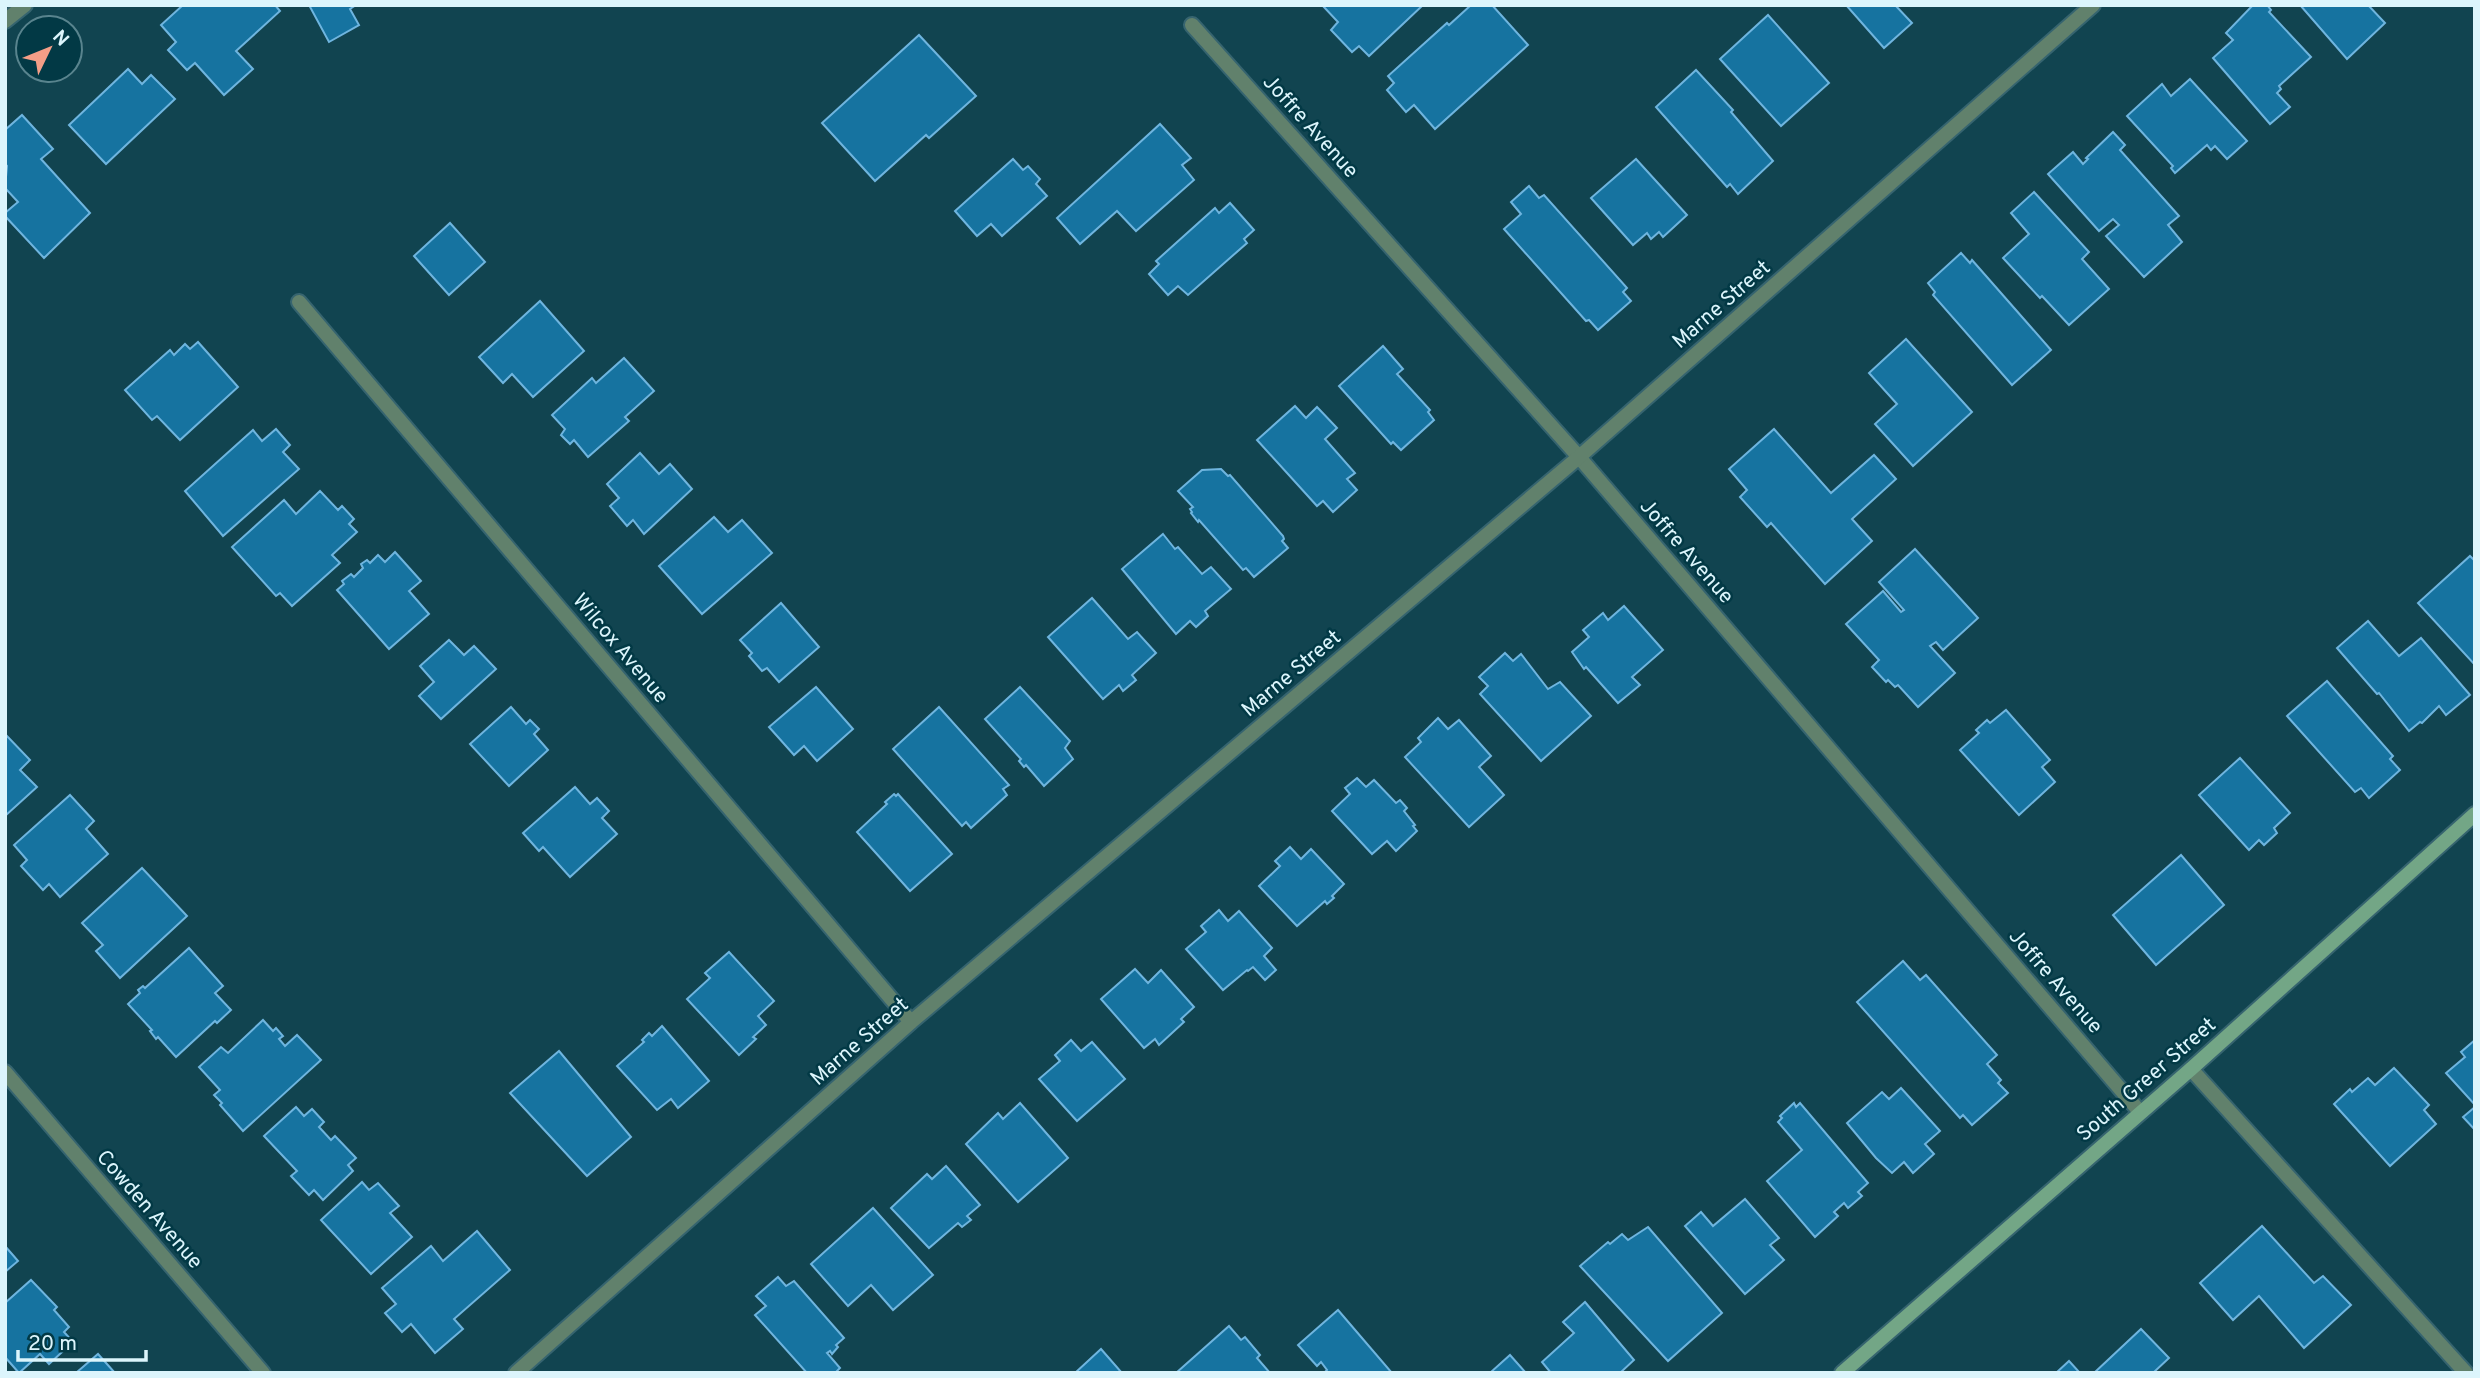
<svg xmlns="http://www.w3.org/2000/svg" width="2480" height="1378" font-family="Overpass,sans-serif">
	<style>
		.building { fill: #1673a0; stroke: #6fb5df; stroke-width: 2 }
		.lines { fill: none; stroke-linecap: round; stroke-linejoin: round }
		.street-casing { stroke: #36646f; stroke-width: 18 }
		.secondary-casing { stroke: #36646f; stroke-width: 18 }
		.street { stroke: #61816c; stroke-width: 14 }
		.secondary { stroke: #73a686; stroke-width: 14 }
		.labels { text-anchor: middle; stroke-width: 5; stroke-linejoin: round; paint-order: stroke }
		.street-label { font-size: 21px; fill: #dcf5fc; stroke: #023945 }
	</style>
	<rect width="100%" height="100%" fill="#114450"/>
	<g class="building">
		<polygon points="183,5 275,5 280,11 236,51 253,69 224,95 195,63 187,70 168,50 176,42 161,25"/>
		<polygon points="309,5 356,5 350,9 359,25 329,42"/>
		<polygon points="1322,5 1423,5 1369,56 1359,46 1352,52 1331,30 1338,22"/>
		<polygon points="1471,5 1492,5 1528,45 1435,129 1414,105 1406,112 1387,90 1394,83 1388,76 1447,23 1449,25"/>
		<polygon points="1846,5 1895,5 1912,23 1884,48"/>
		<polygon points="2253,5 2267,5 2271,10 2269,12 2311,57 2279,86 2281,89 2277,93 2290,107 2270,124 2213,58 2233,40 2226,33"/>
		<polygon points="2300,5 2368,5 2385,23 2347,59"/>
		<polygon points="1768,15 1829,83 1781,126 1720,59"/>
		<polygon points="919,35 976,96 929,138 926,135 875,181 822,123"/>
		<polygon points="128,69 142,84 151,75 175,99 106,164 69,125"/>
		<polygon points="1696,70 1733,110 1731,112 1773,161 1738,194 1730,184 1727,187 1656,107"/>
		<polygon points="2190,79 2247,141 2227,159 2215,146 2211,150 2207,145 2175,173 2171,168 2173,166 2127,116 2162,84 2171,96"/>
		<polygon points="22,115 53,149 41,159 90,213 44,258 5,216 5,213 18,202 5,188 7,166 5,164 5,130"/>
		<polygon points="1160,124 1191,158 1182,165 1194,180 1136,231 1117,211 1080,244 1057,218"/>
		<polygon points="2113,132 2125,145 2120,150 2179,216 2168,225 2182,242 2144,277 2106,236 2119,225 2113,219 2099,231 2048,174 2073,152 2083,164 2088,159 2086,158"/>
		<polygon points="1013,159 1023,170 1028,166 1040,179 1036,184 1047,196 1002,236 991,224 977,236 955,211"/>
		<polygon points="1636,159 1687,215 1663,237 1659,232 1651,239 1647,233 1633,245 1591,198"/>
		<polygon points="1529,186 1539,198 1544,195 1627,288 1623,292 1631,301 1598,330 1589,320 1586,321 1504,229 1521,214 1511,202"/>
		<polygon points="2034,192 2089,252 2082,259 2109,289 2069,325 2042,296 2040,298 2003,258 2029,234 2011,213"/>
		<polygon points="1230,203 1254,230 1244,239 1247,243 1188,295 1178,286 1168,295 1149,274 1159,264 1156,261 1215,208 1219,213"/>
		<polygon points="450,223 485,262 449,295 414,256"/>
		<polygon points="1961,253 1970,263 1972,260 2051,350 2012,385 1933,295 1935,292 1928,283"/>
		<polygon points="540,301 584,351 533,397 512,374 503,383 479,357"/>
		<polygon points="1906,339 1972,412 1913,466 1875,424 1897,404 1869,373"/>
		<polygon points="198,342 238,387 180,440 157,416 152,420 125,390 170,350 174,355 185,344 190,349"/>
		<polygon points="1383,346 1403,369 1397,374 1430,410 1428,412 1434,420 1401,450 1393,442 1391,444 1339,386"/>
		<polygon points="624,358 654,391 625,417 629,421 588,457 574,440 570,444 561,435 565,429 552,415 592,378 596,383"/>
		<polygon points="1295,406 1306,418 1317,407 1337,428 1325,439 1355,473 1347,479 1357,490 1333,512 1323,501 1317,506 1257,440"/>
		<polygon points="276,429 290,445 283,452 299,469 223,536 185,491 253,430 262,441"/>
		<polygon points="1774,429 1831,493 1874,455 1896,479 1852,519 1872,541 1825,584 1771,523 1767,527 1740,497 1747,490 1729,469"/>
		<polygon points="640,453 659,474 670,464 692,489 644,534 633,520 627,526 610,506 619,498 607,484"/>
		<polygon points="1221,469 1228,476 1230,475 1283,536 1284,539 1282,541 1288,548 1254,577 1246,568 1243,570 1199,520 1198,522 1191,513 1192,512 1190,509 1193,507 1178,491 1202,470"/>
		<polygon points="320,491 338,510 342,506 354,519 349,524 357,532 332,555 340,563 292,606 280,593 276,596 232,547 284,500 296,514"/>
		<polygon points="714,517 728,532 742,520 772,553 702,614 659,566"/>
		<polygon points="1163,534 1175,549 1178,547 1202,574 1211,567 1231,589 1205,611 1208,616 1196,627 1190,621 1176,634 1122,569"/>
		<polygon points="1915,549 1978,618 1943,650 1936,642 1930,646 1955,673 1918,707 1898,685 1895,687 1888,680 1886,682 1872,667 1879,660 1846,624 1883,591 1901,612 1904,610 1879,582"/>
		<polygon points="395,552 421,581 409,591 429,614 389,649 337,590 344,584 342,581 351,574 354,577 363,568 361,564 367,560 370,563 378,555 385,562"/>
		<polygon points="2470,556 2475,561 2475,665 2418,603"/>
		<polygon points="1092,598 1128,639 1137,632 1156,653 1132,675 1136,680 1123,691 1119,685 1103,699 1048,637"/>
		<polygon points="781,603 819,647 779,682 767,668 762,671 749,656 752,653 740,640"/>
		<polygon points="1624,606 1663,650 1632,677 1640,685 1618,703 1586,667 1584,669 1572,652 1589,637 1583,630 1603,613 1608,620"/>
		<polygon points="2368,621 2399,656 2421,638 2470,695 2446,715 2439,706 2422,723 2420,722 2409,731 2379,693 2377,694 2337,648"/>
		<polygon points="449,640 464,655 474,646 496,669 441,719 419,696 434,682 420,666"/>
		<polygon points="1505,653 1513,661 1521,654 1548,689 1560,682 1591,716 1541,761 1480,694 1488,686 1479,677"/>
		<polygon points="2327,681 2393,756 2390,759 2400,770 2369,798 2361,788 2355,792 2287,716"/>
		<polygon points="816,687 853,729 817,761 804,746 794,755 769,727"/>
		<polygon points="1020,687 1070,741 1065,748 1073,759 1044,786 1026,765 1024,767 1019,761 1021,759 985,719"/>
		<polygon points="511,707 526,724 530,720 539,729 534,734 548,750 509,786 470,744"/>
		<polygon points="939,707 1009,785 1003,789 1007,795 971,828 966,822 962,826 893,749"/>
		<polygon points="2006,710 2050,760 2042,767 2055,782 2019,815 1960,750 1979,733 1976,730 1987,720 1990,723"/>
		<polygon points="1438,718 1448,729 1459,720 1491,756 1479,767 1504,795 1469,827 1405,757 1421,742 1418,738"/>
		<polygon points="5,734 30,760 20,770 37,787 5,816"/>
		<polygon points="2240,758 2290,813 2274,828 2277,833 2264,845 2259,840 2249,850 2199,795"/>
		<polygon points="1357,778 1366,787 1374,780 1396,803 1400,800 1407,808 1404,811 1415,825 1413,826 1417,831 1396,851 1387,841 1372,854 1332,811 1350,794 1345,788"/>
		<polygon points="575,787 590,804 597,798 609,811 602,818 617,834 570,877 543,847 539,851 523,833"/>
		<polygon points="894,794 896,796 898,794 952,854 910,891 857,832 887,804 885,802"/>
		<polygon points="70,795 94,821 86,829 108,854 60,897 49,884 43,890 21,866 27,860 14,845"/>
		<polygon points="1290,847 1301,859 1311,849 1344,884 1332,896 1334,898 1327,904 1325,901 1297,926 1259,886 1280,866 1275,861"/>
		<polygon points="2181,855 2224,905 2156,965 2113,915"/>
		<polygon points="142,868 187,916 120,978 96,951 103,945 82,923"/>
		<polygon points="1219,910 1228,921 1239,911 1272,948 1264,956 1276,970 1265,980 1253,967 1248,971 1247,970 1223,990 1186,949 1206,932 1201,926"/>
		<polygon points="189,948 223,986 215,993 231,1010 217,1023 215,1021 176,1057 158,1037 156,1039 150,1031 152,1030 128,1004 140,993 138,990 143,986 145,988"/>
		<polygon points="729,952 774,1001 758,1016 766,1025 753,1037 756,1039 739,1055 687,999 710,978 705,973"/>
		<polygon points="1903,961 1920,980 1926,975 1997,1055 1987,1064 2001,1080 1998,1083 2008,1093 1972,1125 1963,1115 1960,1118 1857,1002"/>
		<polygon points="1135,969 1148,983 1161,970 1194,1007 1181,1019 1184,1022 1159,1045 1155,1039 1144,1048 1101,999"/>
		<polygon points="263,1020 273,1031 276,1028 283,1036 279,1039 285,1046 297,1035 321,1060 243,1131 220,1105 222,1103 214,1095 220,1090 199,1067 221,1047 228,1053"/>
		<polygon points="662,1026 709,1081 678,1108 671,1099 657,1110 617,1066 644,1042 642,1040 649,1033 652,1036"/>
		<polygon points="1071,1040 1081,1051 1092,1042 1125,1079 1077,1121 1039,1079 1060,1061 1055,1055"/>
		<polygon points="2475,1040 2475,1105 2446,1073 2465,1057 2461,1052"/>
		<polygon points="559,1051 631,1137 587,1176 510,1093"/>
		<polygon points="2394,1068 2429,1105 2424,1110 2436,1124 2390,1166 2334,1104 2350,1089 2352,1092 2368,1078 2375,1085"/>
		<polygon points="1901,1088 1940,1131 1925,1144 1934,1154 1913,1173 1904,1162 1892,1173 1876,1158 1847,1123 1882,1092 1889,1099"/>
		<polygon points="1020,1103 1068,1158 1018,1202 966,1144 998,1113 1003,1119"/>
		<polygon points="1794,1103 1796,1107 1800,1103 1868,1183 1858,1192 1862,1196 1848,1208 1844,1203 1834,1212 1838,1216 1815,1237 1767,1181 1802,1150 1778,1122 1782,1118 1780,1116"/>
		<polygon points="296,1107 304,1116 312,1109 324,1122 319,1127 331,1140 335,1136 356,1158 348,1165 353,1171 323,1200 314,1190 309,1195 291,1176 297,1171 264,1136"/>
		<polygon points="2475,1107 2475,1130 2463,1117"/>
		<polygon points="946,1166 980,1205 967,1216 971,1220 962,1227 958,1223 929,1248 891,1208 927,1174 932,1179"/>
		<polygon points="362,1182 369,1190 378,1183 399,1206 390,1213 412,1237 371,1274 321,1220"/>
		<polygon points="1745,1199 1779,1238 1770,1245 1784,1260 1745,1294 1685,1226 1701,1212 1713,1226"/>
		<polygon points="873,1208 933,1275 893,1310 871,1285 848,1306 811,1264"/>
		<polygon points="2262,1226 2314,1283 2323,1276 2351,1305 2304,1348 2259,1296 2233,1320 2200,1283"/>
		<polygon points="1648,1227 1722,1313 1668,1361 1580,1266 1608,1242 1610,1244 1622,1234 1628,1240"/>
		<polygon points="477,1231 510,1270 454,1319 463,1329 435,1353 411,1324 402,1332 385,1313 396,1304 382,1288 431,1246 443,1261"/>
		<polygon points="5,1246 18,1261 5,1272"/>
		<polygon points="778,1277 786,1286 794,1281 844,1338 836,1345 838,1347 832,1354 830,1351 827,1353 840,1368 835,1373 807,1373 755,1315 766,1306 756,1296"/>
		<polygon points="31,1280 57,1307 54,1310 69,1327 64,1332 73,1342 49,1364 40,1354 19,1373 5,1357 5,1303"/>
		<polygon points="1585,1302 1634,1360 1620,1373 1551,1373 1542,1362 1574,1333 1563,1322"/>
		<polygon points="1338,1310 1392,1373 1324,1373 1327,1370 1321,1362 1317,1366 1298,1345"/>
		<polygon points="1229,1326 1241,1340 1245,1337 1260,1355 1257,1358 1270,1373 1176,1373"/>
		<polygon points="2141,1329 2169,1358 2153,1373 2094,1373"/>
		<polygon points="1101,1349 1122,1373 1075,1373"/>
		<polygon points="98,1354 115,1373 77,1372"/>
		<polygon points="1510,1355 1526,1373 1491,1372"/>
		<polygon points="2069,1361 2080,1373 2056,1373"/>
	</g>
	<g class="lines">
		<g class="street-casing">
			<g id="street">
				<polyline points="5,21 25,5"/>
				<polyline points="1192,25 1579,457 2140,1112"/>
				<polyline points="299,302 911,1022"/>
				<polyline points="2191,1069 2466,1373"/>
				<polyline points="5,1072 263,1373"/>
				<polyline points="516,1373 911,1022 1579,457 2093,5"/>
			</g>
		</g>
		<g class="secondary-casing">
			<polyline id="secondary" points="1842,1373 2191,1069 2475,814"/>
		</g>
		<use href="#street" class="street"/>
		<use href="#secondary" class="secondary"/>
	</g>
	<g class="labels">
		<g class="street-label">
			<text transform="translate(1311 126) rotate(48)" y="7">Joffre Avenue</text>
			<text transform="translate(1721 304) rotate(-41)" y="7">Marne Street</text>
			<text transform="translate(1687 551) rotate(49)" y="7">Joffre Avenue</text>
			<text transform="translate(621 648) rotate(50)" y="7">Wilcox Avenue</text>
			<text transform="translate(1291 673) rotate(-40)" y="7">Marne Street</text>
			<text transform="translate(2056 981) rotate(49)" y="7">Joffre Avenue</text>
			<text transform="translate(859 1041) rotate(-41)" y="7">Marne Street</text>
			<text transform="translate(2146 1079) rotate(-41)" y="7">South Greer Street</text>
			<text transform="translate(150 1209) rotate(49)" y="7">Cowden Avenue</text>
		</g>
	</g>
	<rect width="2480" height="1378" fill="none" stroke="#dcf5fc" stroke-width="14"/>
	<g transform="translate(49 49) rotate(47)"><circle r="33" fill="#023945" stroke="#59848e" stroke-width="2"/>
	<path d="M0-5L12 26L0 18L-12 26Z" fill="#f49e87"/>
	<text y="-10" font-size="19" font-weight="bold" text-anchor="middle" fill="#dcf5fc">N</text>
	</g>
	<path d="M18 1350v10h128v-10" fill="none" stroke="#dcf5fc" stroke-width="3.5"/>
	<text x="28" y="1350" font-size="21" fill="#dcf5fc" stroke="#023945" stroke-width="5" paint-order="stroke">20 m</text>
</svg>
